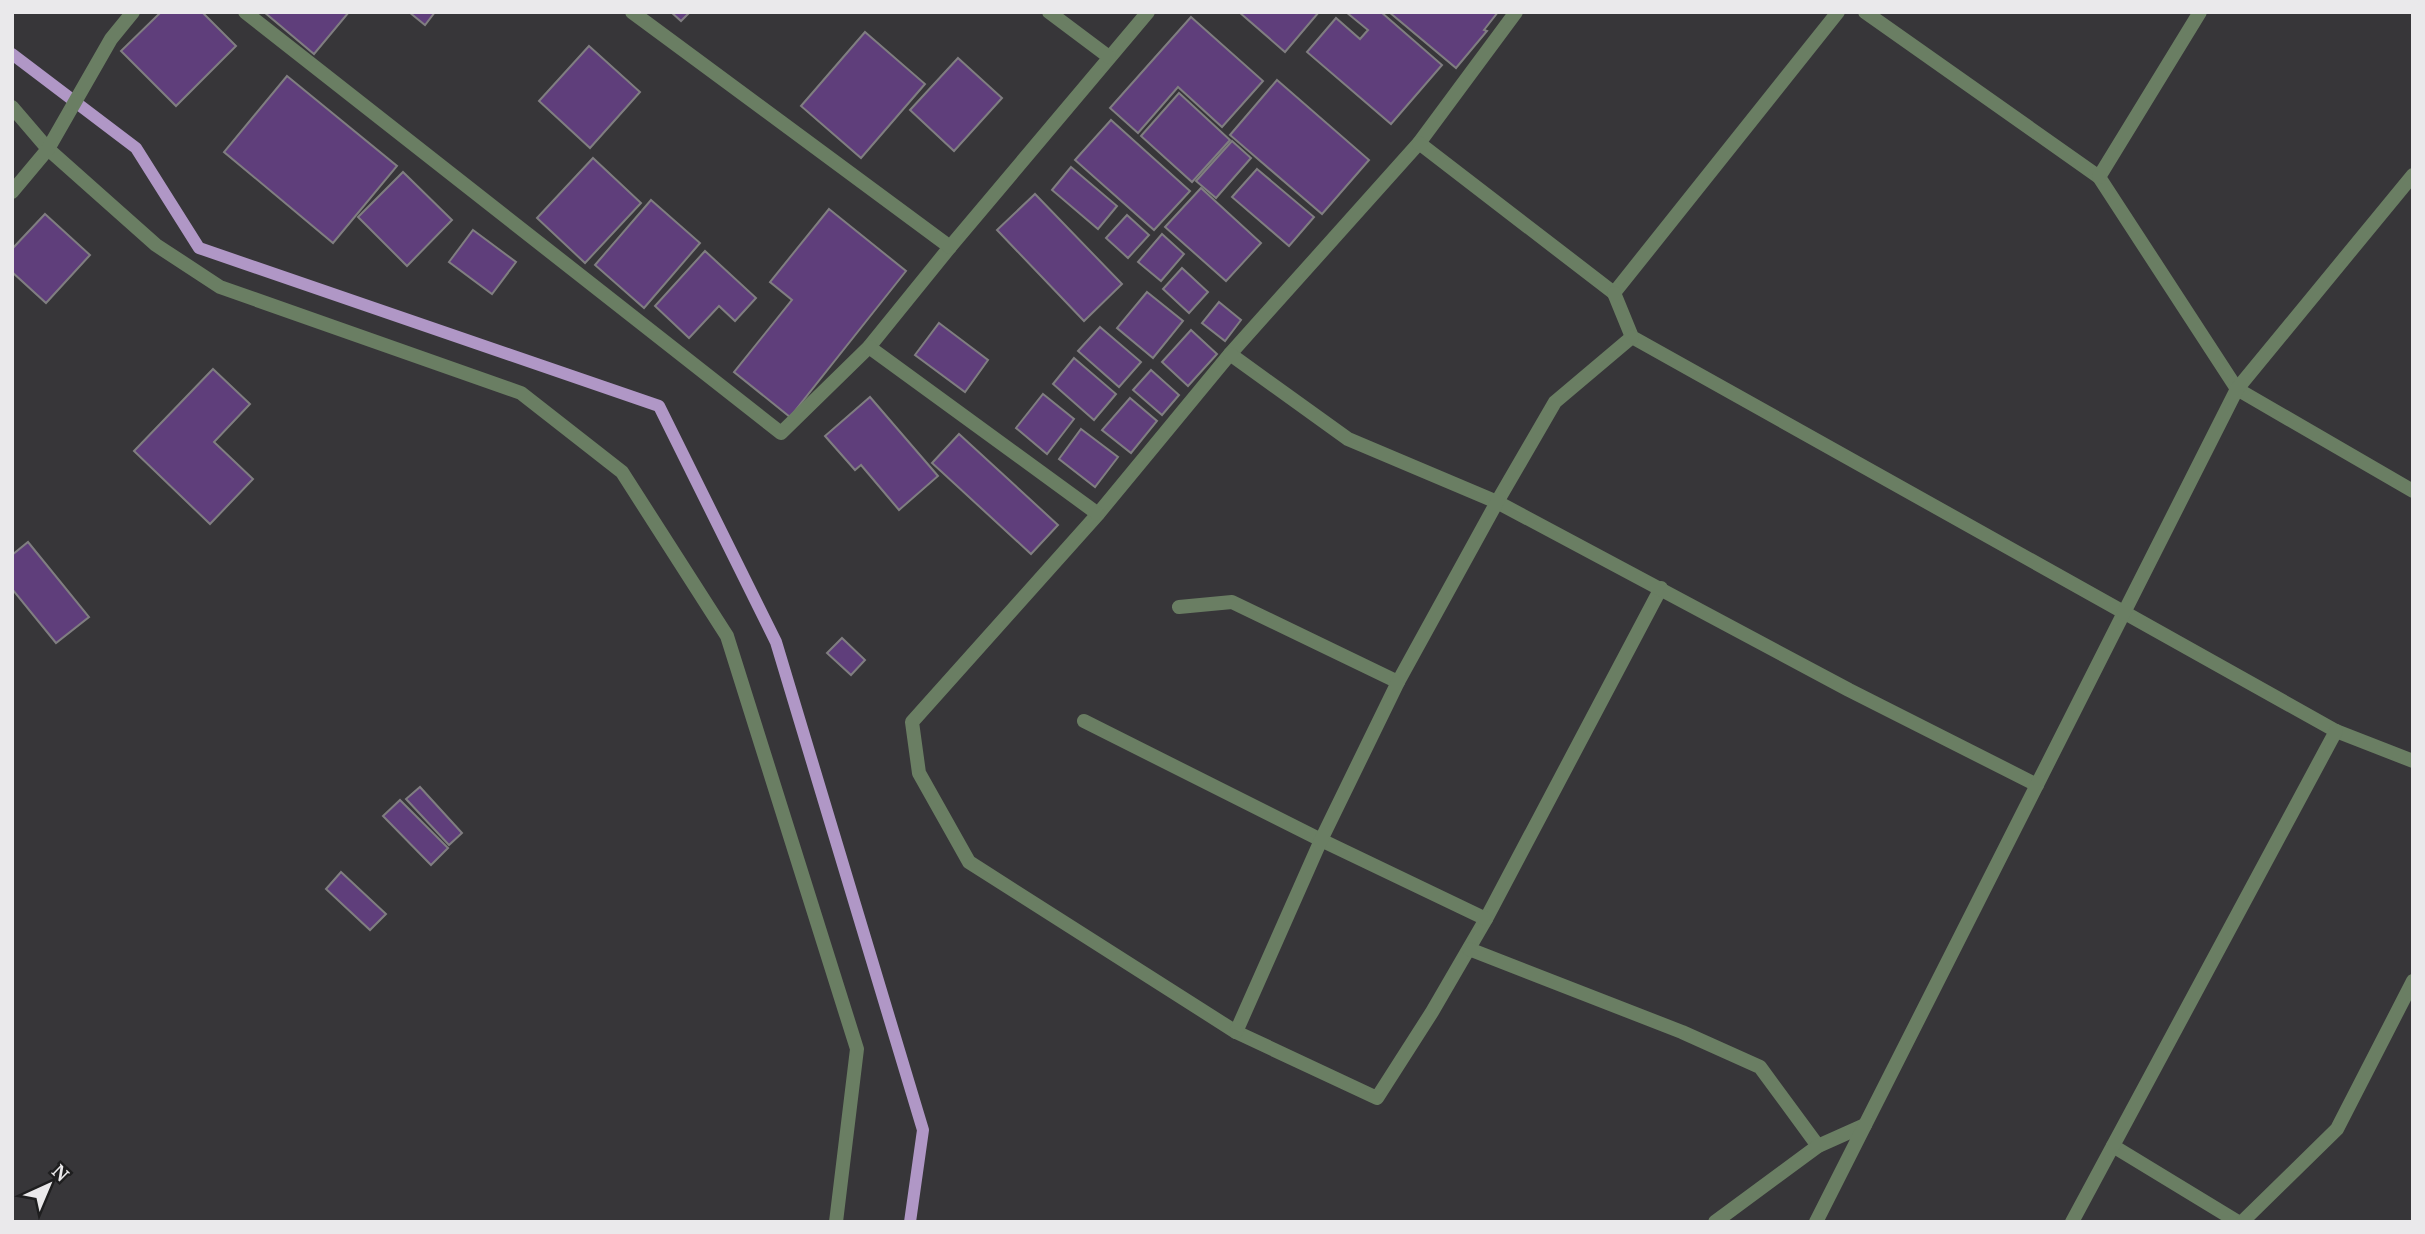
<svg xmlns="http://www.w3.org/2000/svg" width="2425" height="1234" font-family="'PT Serif',serif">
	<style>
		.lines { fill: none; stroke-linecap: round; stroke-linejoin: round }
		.stream { stroke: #b097c6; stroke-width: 12 }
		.building { fill: #5f3e7b; stroke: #807e81; stroke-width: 2 }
		.minor { stroke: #6a7e63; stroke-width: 14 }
	</style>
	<rect width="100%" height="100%" fill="#373639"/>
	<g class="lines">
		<polyline class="stream" points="12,54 136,148 199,248 659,406 776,642 923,1130 910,1222"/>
	</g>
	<g class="building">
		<polygon points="161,12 202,12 236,46 176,106 121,51"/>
		<polygon points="264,12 349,12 314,54"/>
		<polygon points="409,12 435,12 425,25"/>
		<polygon points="671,12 690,12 681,21"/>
		<polygon points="1239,12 1319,12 1285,52"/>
		<polygon points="1346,12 1381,12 1442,65 1391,124 1307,52 1336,18 1360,39 1368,30"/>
		<polygon points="1389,12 1498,12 1484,30 1487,31 1456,68"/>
		<polygon points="1191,17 1263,81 1222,127 1178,87 1138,133 1110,108"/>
		<polygon points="865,32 925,84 861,158 801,106"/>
		<polygon points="589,46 640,92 590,148 539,101"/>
		<polygon points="958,58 1002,98 954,151 910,110"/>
		<polygon points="287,76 397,166 333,243 224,152"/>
		<polygon points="1277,80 1369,160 1322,214 1230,135"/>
		<polygon points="1179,93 1230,140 1192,182 1141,136"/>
		<polygon points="1111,120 1190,191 1154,230 1075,160"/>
		<polygon points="1232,141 1251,158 1216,198 1196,181"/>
		<polygon points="593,158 641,203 585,263 537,218"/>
		<polygon points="1071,167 1117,206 1098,229 1052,190"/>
		<polygon points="1257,169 1314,217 1289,246 1232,197"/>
		<polygon points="403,172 452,220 407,266 358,217"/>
		<polygon points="1201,188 1261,243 1226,281 1165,227"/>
		<polygon points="1035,194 1122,284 1084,321 997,230"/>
		<polygon points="651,200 700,243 644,308 595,265"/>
		<polygon points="829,209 906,271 790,417 734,372 792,300 770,282"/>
		<polygon points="45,214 90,255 46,303 12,272 12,249"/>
		<polygon points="1127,215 1149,235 1128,258 1106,238"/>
		<polygon points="473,230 516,262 492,294 449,262"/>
		<polygon points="1162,234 1184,254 1161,281 1138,262"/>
		<polygon points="705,251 756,298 735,321 719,306 689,338 655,306"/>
		<polygon points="1182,268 1208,292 1189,313 1163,289"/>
		<polygon points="1147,292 1183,321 1153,358 1117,328"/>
		<polygon points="1219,302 1241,320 1225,341 1202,323"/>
		<polygon points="939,323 988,360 965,392 915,355"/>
		<polygon points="1100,327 1141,362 1119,387 1078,351"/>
		<polygon points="1191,330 1217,354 1188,386 1162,362"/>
		<polygon points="1074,358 1116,394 1094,420 1053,384"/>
		<polygon points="213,369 250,404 214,442 253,479 210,524 134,451"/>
		<polygon points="1151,370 1179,395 1162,415 1133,390"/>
		<polygon points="1043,394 1074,419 1047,454 1016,428"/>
		<polygon points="870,397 938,476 899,510 861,465 855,470 825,436"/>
		<polygon points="1130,398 1157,421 1131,453 1102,430"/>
		<polygon points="1081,429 1118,457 1095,487 1059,459"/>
		<polygon points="959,434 1058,525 1031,554 932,463"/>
		<polygon points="28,542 89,617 56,643 12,589 12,555"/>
		<polygon points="842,638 865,660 851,675 827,653"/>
		<polygon points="420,787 462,833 449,845 406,799"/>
		<polygon points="400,800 448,848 431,865 383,816"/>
		<polygon points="341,872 386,914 370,930 326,889"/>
	</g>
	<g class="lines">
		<g class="minor">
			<polyline points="245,12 781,433 869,347 950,247"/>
			<polyline points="632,12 950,247 1148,12"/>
			<polyline points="1049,12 1109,57"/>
			<polyline points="1516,12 1419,143 1230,354 1098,514 912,722 919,773 969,862 1236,1032 1377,1098 1432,1012 1486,919 1661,588"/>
			<polyline points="1865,12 2099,177 2237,389 2413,491"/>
			<polyline points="12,107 48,149 156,245 220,287 521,393 622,472 727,636 857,1049 836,1222"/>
			<polyline points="1419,143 1614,293 1838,12"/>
			<polyline points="2099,177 2200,12"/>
			<polyline points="12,192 48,149 111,39 133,12"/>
			<polyline points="1614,293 1632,337 2336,731 2413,761"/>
			<polyline points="869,347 1098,514"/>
			<polyline points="1230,354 1348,439 1497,502 1849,690 2037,785"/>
			<polyline points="1179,607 1232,602 1398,682"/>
			<polyline points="1084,721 1321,840 1486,919"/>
			<polyline points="1469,949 1682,1032 1760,1067 1818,1146"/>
			<polyline points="1236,1032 1321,840 1398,682 1497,502 1555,402 1632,337"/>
			<polyline points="2113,1146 2238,1222"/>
			<polyline points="1715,1222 1818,1146 1865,1125"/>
			<polyline points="1816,1222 2237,389 2413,175"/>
			<polyline points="2072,1222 2336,731"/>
			<polyline points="2242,1222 2337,1129 2413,981"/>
		</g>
	</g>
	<rect width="2425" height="1234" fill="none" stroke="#eae9eb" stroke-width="28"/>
	<g transform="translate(49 1185) rotate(44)" stroke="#1e1e1f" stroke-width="5" paint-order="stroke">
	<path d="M0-5L12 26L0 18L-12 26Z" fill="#eae9eb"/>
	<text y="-10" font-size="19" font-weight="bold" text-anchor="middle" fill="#eae9eb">N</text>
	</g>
</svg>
